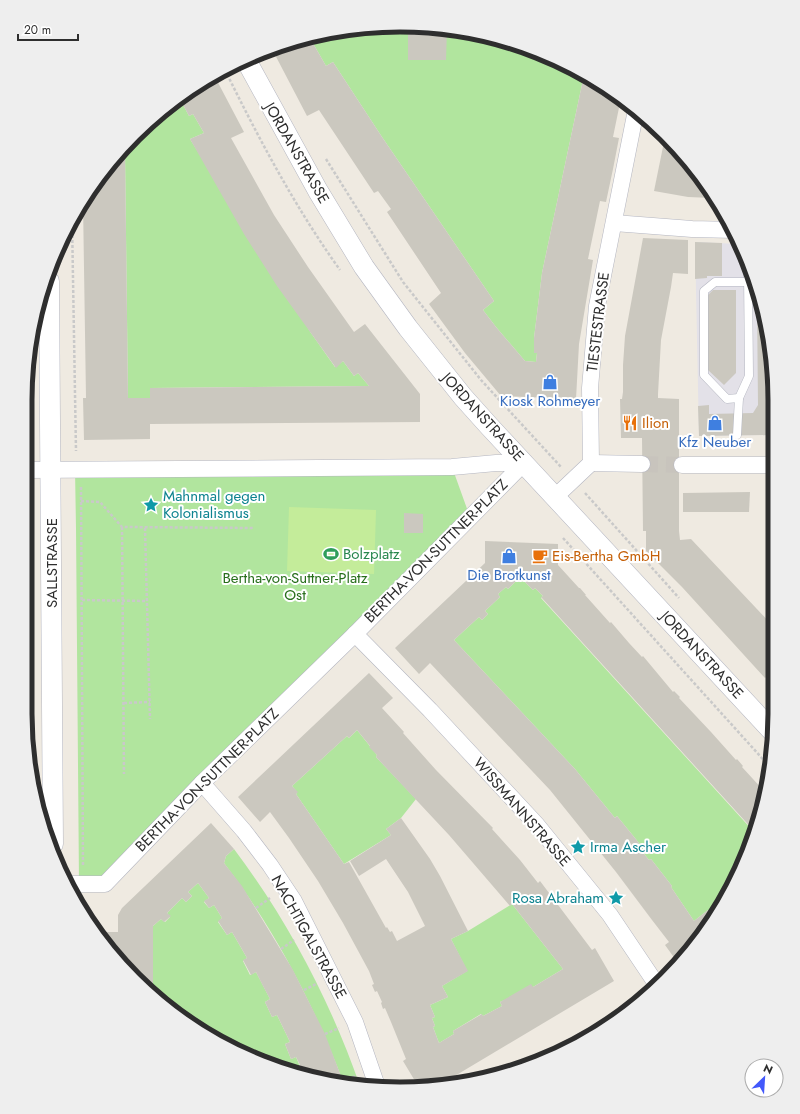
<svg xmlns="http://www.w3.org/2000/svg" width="800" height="1114" font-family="Jost,sans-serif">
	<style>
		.industrial { fill: #e3e1e8 }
		.green { fill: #b1e59e }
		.pitch { fill: #c4ec9a }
		.building { fill: #cbc8bf; fill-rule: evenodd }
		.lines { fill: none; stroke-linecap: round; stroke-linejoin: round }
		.minor-tunnel { stroke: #c8c4bd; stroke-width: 16; stroke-dasharray: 16 8; stroke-linecap: butt }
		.service-casing { stroke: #b4b6c1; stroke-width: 9 }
		.minor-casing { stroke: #b4b6c1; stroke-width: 17 }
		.tertiary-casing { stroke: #b4b6c1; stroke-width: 21 }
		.path { stroke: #c9c9c9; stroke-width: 2.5; stroke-dasharray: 3 2; stroke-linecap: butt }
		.service { stroke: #fff; stroke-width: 8 }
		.minor { stroke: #fff; stroke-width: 16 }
		.tertiary { stroke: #fff; stroke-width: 20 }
		.labels { text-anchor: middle; stroke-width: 4; stroke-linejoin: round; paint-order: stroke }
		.street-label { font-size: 15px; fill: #2e2e2e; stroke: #fff }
		.shop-label { font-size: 15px; fill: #366cbe; stroke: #fff }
		.food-label { font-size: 15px; fill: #c56008; stroke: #fff; text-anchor: start }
		.culture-label { font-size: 15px; fill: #0d838f; stroke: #fff; text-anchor: start }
		.leisure-label { font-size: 15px; fill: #27864d; stroke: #fff; text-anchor: start }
		.park-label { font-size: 15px; fill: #276e1b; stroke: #fff }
		.rim { fill: none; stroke: #2e2e2e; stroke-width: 5 }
	</style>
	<rect width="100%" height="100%" fill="#efeae1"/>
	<polygon class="industrial" points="695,242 739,244 772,351 772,435 699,436"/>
	<g class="green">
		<polygon points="425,26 497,38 566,64 584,75 542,273 534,338 534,353 537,353 536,362 525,361 496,327 483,310 494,301 382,137 333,62 326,66 310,38 351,28"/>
		<polygon points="180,99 189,116 193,114 204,133 190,139 311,333 335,367 343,361 354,376 358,373 369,386 150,388 150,398 128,398 125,152 153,118"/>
		<polygon points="452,467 470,517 105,884 79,884 76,528 75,469"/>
		<polygon points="518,576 524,577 527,580 525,582 533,590 535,588 543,596 541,598 754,832 736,880 730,890 715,904 718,907 710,913 708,910 694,921 671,887 672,886 651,859 649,860 637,845 639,843 617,816 615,818 575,769 454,640 479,617 482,620 488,614 485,611 500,597 498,594 506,587 508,589 516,581 515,579"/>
		<polygon points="357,730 377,755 376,757 416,799 401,818 386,829 391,835 344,864 296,794 297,792 292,786 347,736 349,738"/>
		<path d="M234,849C288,921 330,1000 360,1086H351L344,1084C314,1005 275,930 224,863L226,856Z"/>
		<polygon points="198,883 209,898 204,902 209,908 214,905 222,918 218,922 227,935 232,932 247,958 243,961 250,975 256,972 270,999 265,1002 272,1017 277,1015 290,1042 285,1044 291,1059 296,1057 302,1071 234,1050 153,996 153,926 161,919 165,922 170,917 167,913 182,898 186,902 192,896 188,892"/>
		<polygon points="512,904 563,969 533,987 500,1002 502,1006 483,1016 481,1014 453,1031 454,1034 439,1043 433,1027 435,1026 432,1018 435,1017 430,1005 448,997 442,986 467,971 451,939 468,931"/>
	</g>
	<polygon class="pitch" points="289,507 376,510 374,574 287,571"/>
	<g class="building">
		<polygon points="408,26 425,26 447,29 446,60 408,60"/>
		<polygon points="310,38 326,66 333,62 382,137 494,301 483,310 496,327 525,361 536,362 537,353 534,353 534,338 542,273 584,75 621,98 613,137 619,138 613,169 606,202 600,201 588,259 593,260 579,344 576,399 501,396 465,353 429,304 441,293 387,212 391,209 378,191 374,193 319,110 307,116 272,49 280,45"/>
		<polygon points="214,75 244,132 231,138 274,215 308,267 354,332 365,324 420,394 420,422 150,424 150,439 84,440 83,398 86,398 83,203 125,152 128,398 150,398 150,388 369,386 358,373 354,376 343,361 336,368 277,286 244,234 190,139 204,133 193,114 189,116 180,99"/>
		<polygon points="665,137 682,153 712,198 688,197 654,191"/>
		<polygon points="643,238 688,240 688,274 673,273 671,287 661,340 658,394 658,398 679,399 679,531 680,540 691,539 774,627 774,670 765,678 682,587 646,551 646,531 643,531 642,438 621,438 620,399 622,399 623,392 623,365 625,336"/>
		<polygon points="695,242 722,243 722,276 707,276 707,278 695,279"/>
		<polygon points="713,290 736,290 736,373 724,385 708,370 708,295"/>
		<polygon points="757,304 772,351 772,435 699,436 698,406 709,405 709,414 753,413 758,405"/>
		<polygon points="750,492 749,512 683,512 683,493"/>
		<polygon points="404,513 423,514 423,533 404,533"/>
		<polygon points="485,541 558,544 558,565 579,588 580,588 586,595 585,595 610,623 611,622 629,643 642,657 643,656 673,692 674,691 680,697 679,698 711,732 736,760 737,759 743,766 742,767 765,792 762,811 755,832 541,597 543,596 535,588 533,590 525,582 527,580 524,577 518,576 515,579 516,581 508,589 506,587 498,594 500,597 485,611 488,614 482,620 479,617 454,640 575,769 615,818 617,816 639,843 637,845 649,860 651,859 672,886 671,887 694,921 708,910 710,913 718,907 715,904 730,890 697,942 678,963 665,945 669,942 652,920 616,872 550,790 430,663 419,674 395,648 485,563"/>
		<path d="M369,673L393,698L382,708L404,732L403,733L436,770L493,828L492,829L520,860L538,883L540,881L592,950L595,948L614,981L438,1086H418L403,1061L406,1059L391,1022L385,1008L383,1009L381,1003L382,1002L377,991L375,992L372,985L374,984L369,971L343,923L318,881L289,838L270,812L260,822L238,797ZM357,730L370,746L369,747L377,755L376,757L449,835L510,906L512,904L563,969L533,987L531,984L500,1002L502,1006L483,1016L482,1014L453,1031L454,1034L439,1043L433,1027L435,1026L432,1018L435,1017L430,1005L448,997L442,986L468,971L451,939L468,931L440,876L430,859L401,818L386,829L391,835L350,861L359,876L386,859L408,892L425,926L397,941L392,931L390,932L387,927L386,928L349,862L344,864L296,794L298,792L292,786L347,736L349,738Z"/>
		<polygon points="211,823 234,849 226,856 224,863 242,886 293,970 325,1034 344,1084 303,1071 296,1057 291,1059 285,1044 290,1042 277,1015 272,1017 265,1002 270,999 263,986 256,972 251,975 243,960 247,958 232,932 227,935 218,921 222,918 214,905 209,908 204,901 209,898 198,883 188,892 192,896 186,902 182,898 167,913 171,916 164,922 161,919 153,926 153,996 100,936 100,932 118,932 118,915 122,908"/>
	</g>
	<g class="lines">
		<polyline class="minor-tunnel" points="642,464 682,465"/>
		<g class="service-casing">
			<g id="service">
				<polyline points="739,398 727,399 704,375 704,291 715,282 748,282"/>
				<polyline points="737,435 739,398 749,376 748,273"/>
			</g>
		</g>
		<g class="minor-casing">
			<g id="minor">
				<polyline points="614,223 692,229 734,230"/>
				<polyline points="591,463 642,464"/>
				<polyline points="682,465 772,465"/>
				<polyline points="25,470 452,467 496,463 524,463 355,634 202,783 105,884 71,884"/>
				<polyline points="555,497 591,463 590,388 597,306 636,110"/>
				<polyline points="355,634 430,710 537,825 610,915 657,985"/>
				<polyline points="202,783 244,831 270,865 294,901 355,1022 377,1086"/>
			</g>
		</g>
		<g class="tertiary-casing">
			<g id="tertiary">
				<polyline points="246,60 318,191 364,267 408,328 463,397 489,426 774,733"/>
				<polyline points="49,281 53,844"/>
			</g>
		</g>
		<g class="path">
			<path d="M225,70C259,139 295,207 340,270"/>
			<polyline points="326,159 403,282 481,380 561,467"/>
			<polyline points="72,220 76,451"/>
			<polyline points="81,487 83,866"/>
			<polyline points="585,493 679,598"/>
			<polyline points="81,501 100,502 122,527 254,528"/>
			<polyline points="122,527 124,774"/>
			<polyline points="145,528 150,719"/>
			<polyline points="563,538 770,767"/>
			<polyline points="82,600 146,601"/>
			<polyline points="124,703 150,702"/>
			<polyline points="84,901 84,913"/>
			<polyline points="256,908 270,898"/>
			<polyline points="281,949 294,940"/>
			<polyline points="304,990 316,984"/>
			<polyline points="325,1034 339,1028"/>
			<polyline points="343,1081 356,1076"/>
		</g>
		<use href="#service" class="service"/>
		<use href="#minor" class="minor"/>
		<use href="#tertiary" class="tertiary"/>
	</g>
	<defs>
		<g id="shop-bare" transform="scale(1.2)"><path d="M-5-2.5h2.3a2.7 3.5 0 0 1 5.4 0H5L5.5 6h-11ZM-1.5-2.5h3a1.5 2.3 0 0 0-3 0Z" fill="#3f7fe0" stroke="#fff" stroke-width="2.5" paint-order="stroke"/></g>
		<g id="restaurant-bare" transform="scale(1.2)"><path d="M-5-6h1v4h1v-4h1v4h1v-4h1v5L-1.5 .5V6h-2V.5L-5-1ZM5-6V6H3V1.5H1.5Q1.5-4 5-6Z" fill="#e8710a" stroke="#fff" stroke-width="2.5" paint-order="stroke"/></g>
		<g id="sight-bare" transform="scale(1.2)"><path d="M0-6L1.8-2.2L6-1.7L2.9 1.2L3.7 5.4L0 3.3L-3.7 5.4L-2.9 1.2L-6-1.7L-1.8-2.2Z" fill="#0f9aa8" stroke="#fff" stroke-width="2.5" paint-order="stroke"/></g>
		<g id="stadium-bare" transform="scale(1.2)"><path d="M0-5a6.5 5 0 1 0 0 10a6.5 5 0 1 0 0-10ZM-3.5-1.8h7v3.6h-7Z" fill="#2e9e5b" stroke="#fff" stroke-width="2.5" paint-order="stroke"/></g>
		<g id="cafe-bare" transform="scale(1.2)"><path d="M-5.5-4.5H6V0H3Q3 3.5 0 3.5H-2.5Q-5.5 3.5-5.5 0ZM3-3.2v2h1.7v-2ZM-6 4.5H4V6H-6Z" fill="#e8710a" stroke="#fff" stroke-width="2.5" paint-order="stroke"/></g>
	</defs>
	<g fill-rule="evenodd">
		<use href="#shop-bare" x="550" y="382"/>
		<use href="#restaurant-bare" x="630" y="423"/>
		<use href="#shop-bare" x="715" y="423"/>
		<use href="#sight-bare" x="151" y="505"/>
		<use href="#stadium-bare" x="331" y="554"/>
		<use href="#shop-bare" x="509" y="556"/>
		<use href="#cafe-bare" x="540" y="556"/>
		<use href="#sight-bare" x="578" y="847"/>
		<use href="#sight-bare" x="616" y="898"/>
	</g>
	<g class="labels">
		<g class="street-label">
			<text transform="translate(297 153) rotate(60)" y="5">JORDANSTRASSE</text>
			<text transform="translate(598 322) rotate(-83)" y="5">TIESTESTRASSE</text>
			<text transform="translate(483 417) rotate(48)" y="5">JORDANSTRASSE</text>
			<text transform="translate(436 551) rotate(-45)" y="5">BERTHA-VON-SUTTNER-PLATZ</text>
			<text transform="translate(52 563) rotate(-90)" y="5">SALLSTRASSE</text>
			<text transform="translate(702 655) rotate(47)" y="5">JORDANSTRASSE</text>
			<text transform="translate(207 780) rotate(-45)" y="5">BERTHA-VON-SUTTNER-PLATZ</text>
			<text transform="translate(522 812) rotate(49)" y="5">WISSMANNSTRASSE</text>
			<text transform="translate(309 937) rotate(61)" y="5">NACHTIGALSTRASSE</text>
		</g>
		<g class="shop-label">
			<text x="550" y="406">Kiosk Rohmeyer</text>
			<text x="715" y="447">Kfz Neuber</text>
			<text x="509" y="580">Die Brotkunst</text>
		</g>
		<g class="food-label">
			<text x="642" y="428">Ilion</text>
			<text x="552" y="561">Eis-Bertha GmbH</text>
		</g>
		<g class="culture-label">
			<text x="163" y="501">Mahnmal gegen<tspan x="163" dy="17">Kolonialismus</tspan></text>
			<text x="590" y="852">Irma Ascher</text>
			<text x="604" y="903" text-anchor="end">Rosa Abraham</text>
		</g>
		<g class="leisure-label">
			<text x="343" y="559">Bolzplatz</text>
		</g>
		<g class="park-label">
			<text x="295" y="583">Bertha-von-Suttner-Platz<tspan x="295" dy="17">Ost</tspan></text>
		</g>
	</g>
	<path d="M0 0H800V1114H0ZM400 32H400A368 368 0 0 1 768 400V714A368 368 0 0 1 400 1082H400A368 368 0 0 1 32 714V400A368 368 0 0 1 400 32Z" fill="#eee" fill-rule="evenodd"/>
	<path class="rim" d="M400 32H400A368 368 0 0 1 768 400V714A368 368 0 0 1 400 1082H400A368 368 0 0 1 32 714V400A368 368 0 0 1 400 32Z"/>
	<g transform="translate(764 1078) rotate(25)"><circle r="19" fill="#ffffff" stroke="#ababab"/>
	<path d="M0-3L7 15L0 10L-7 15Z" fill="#4258fb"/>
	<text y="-6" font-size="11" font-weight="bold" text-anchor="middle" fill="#2e2e2e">N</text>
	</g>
	<path d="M18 34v6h60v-6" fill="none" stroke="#2e2e2e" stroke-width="2"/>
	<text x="24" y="34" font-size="12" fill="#2e2e2e" stroke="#ffffff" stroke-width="3" paint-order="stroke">20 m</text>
</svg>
